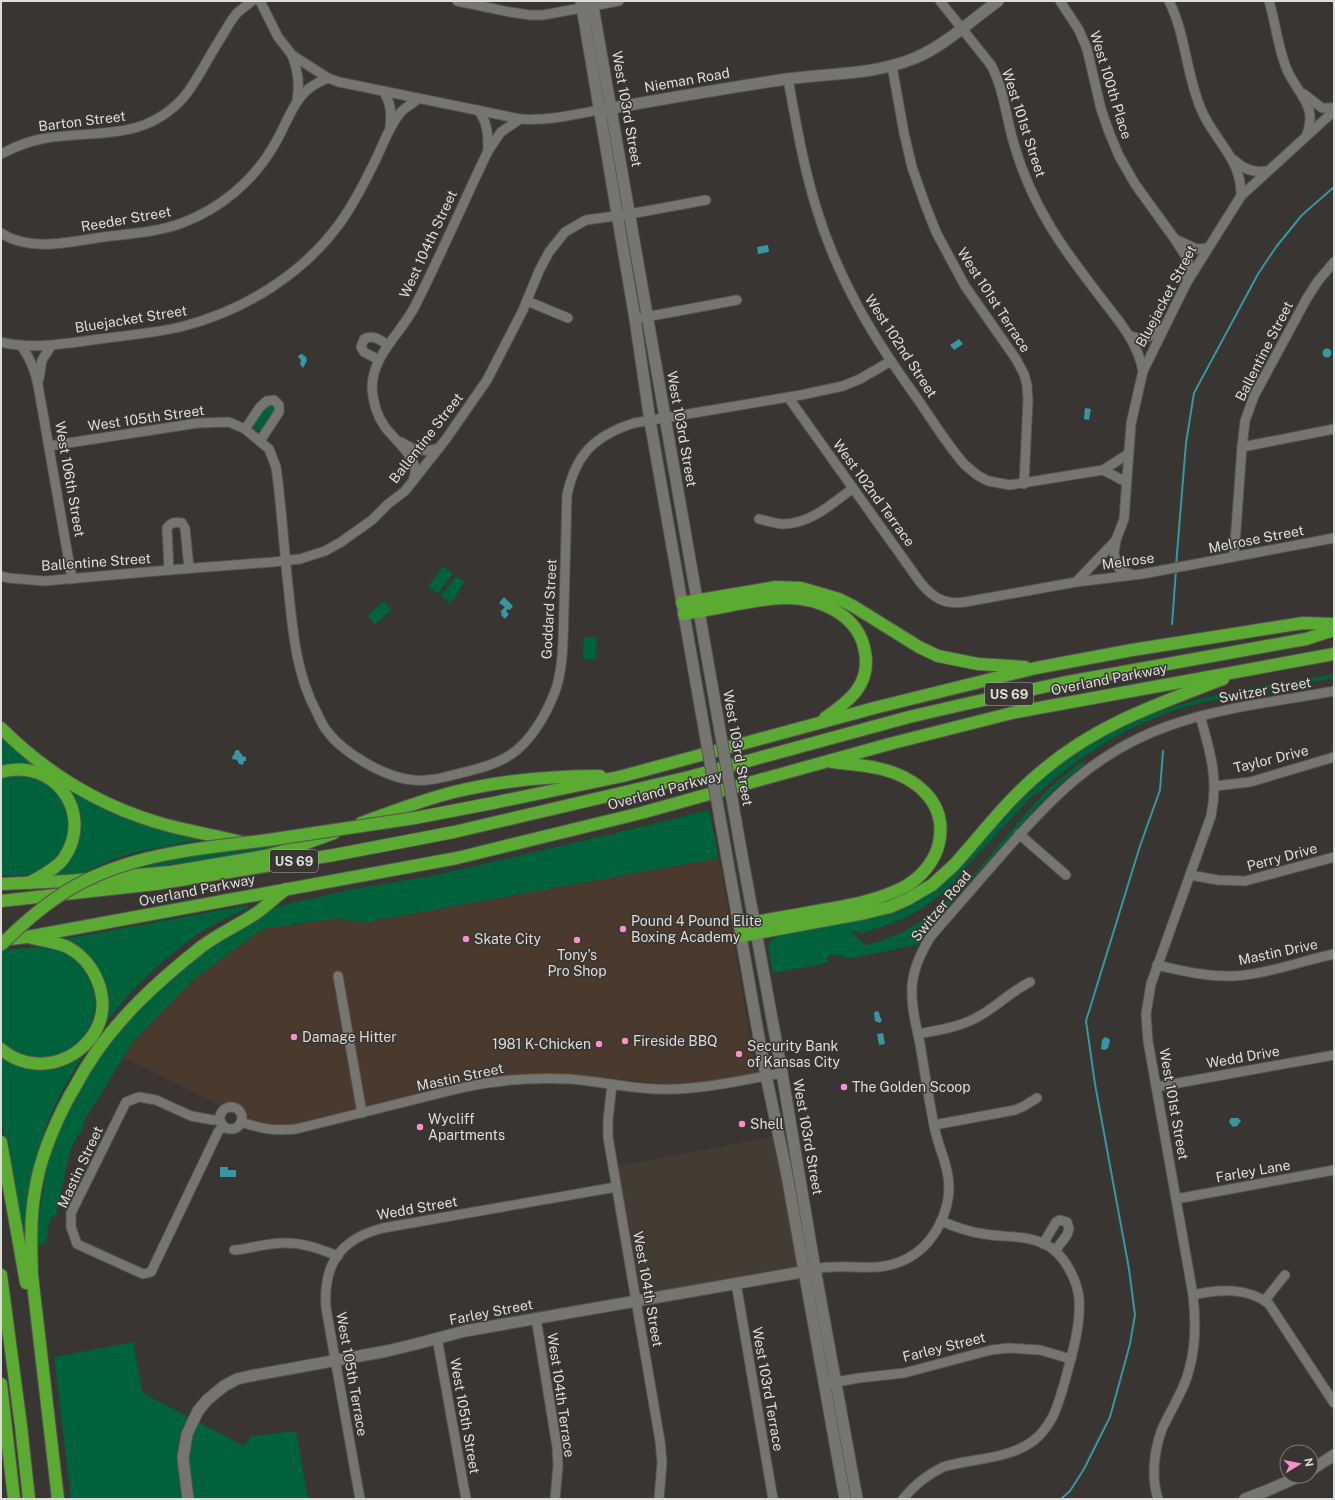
<svg xmlns="http://www.w3.org/2000/svg" width="1335" height="1500" font-family="'Public Sans',sans-serif">
	<style>
		.commercial { fill: #4a3a2e }
		.built { fill: #423c33 }
		.grass { fill: #00623b }
		.water { fill: #3696a2 }
		.lines { fill: none; stroke-linecap: round; stroke-linejoin: round }
		.stream { stroke: #3696a2; stroke-width: 2 }
		.minor-casing { stroke: #555350; stroke-width: 11 }
		.tertiary-casing { stroke: #555350; stroke-width: 13 }
		.secondary-casing { stroke: #555350; stroke-width: 13 }
		.motorway-casing { stroke: #555350; stroke-width: 14 }
		.minor { stroke: #777570; stroke-width: 9 }
		.tertiary { stroke: #777570; stroke-width: 11 }
		.secondary { stroke: #777570; stroke-width: 11 }
		.motorway { stroke: #5baa31; stroke-width: 12 }
		.secondary-bridge-casing { stroke: #555350; stroke-width: 13; stroke-linecap: butt }
		.motorway-bridge-casing { stroke: #555350; stroke-width: 14; stroke-linecap: butt }
		.secondary-bridge { stroke: #777570; stroke-width: 11 }
		.motorway-bridge { stroke: #5baa31; stroke-width: 12 }
		.poi-dot { fill: #f890cc; stroke: #383532; stroke-width: 1.5 }
		.labels { text-anchor: middle; stroke-width: 3; stroke-linejoin: round; paint-order: stroke }
		.shield { fill: #383532; stroke: #adaba8; stroke-width: 1 }
		.shield-label { font-size: 13px; font-weight: bold; fill: #dfdddb }
		.street-label { font-size: 14px; fill: #dfdddb; stroke: #383532 }
		.poi-label { font-size: 14px; fill: #dfdddb; stroke: #383532; text-anchor: start }
	</style>
	<rect width="100%" height="100%" fill="#383532"/>
	<polygon class="commercial" points="719,858 756,1073 712,1081 667,1084 588,1076 529,1073 444,1086 295,1124 260,1123 228,1107 216,1103 124,1057 133,1042 194,979 263,929 339,918 361,923"/>
	<polygon class="built" points="777,1136 798,1263 795,1267 791,1269 646,1293 641,1291 637,1286 618,1166"/>
	<g class="grass">
		<path d="M271,403L276,408L263,430L260,431L255,430L253,425C255,418 264,405 271,403Z"/>
		<polygon points="443,566 453,573 438,594 428,587"/>
		<polygon points="456,576 465,582 451,603 441,596"/>
		<polygon points="384,601 392,610 375,625 367,616"/>
		<polygon points="584,637 597,637 596,660 583,659"/>
		<path d="M1334,674V678C1305,683 1276,689 1247,694C1226,698 1205,701 1185,707C1129,724 1080,755 1037,794H1034L956,878V881C923,911 904,922 860,933L858,931L851,932L859,939L862,941L864,945C944,929 986,855 1038,800C1051,786 1066,774 1082,762L1085,764L1058,786L1038,806L955,898L919,944L849,959L841,955H830L828,957V963L773,973L768,946L770,942L777,936C798,932 819,928 840,924C867,920 895,915 919,901C945,885 964,862 984,840C1012,808 1041,776 1076,752C1155,699 1243,690 1334,674Z"/>
		<polygon points="1,735 39,768 1,767"/>
		<path d="M20,775C25,775 30,775 35,776C42,778 50,785 54,791C79,819 69,858 34,873C24,877 11,875 1,875V778L5,776Z"/>
		<polygon points="64,786 209,838 141,851 116,858 75,877 49,878 73,848"/>
		<polygon points="709,810 719,858 361,923 339,918 263,929 194,979 133,1042 83,1123 84,1126 72,1146 69,1156 56,1215 50,1219 46,1242 37,1246 38,1225 45,1176 52,1149 66,1111 97,1058 162,976 265,911 284,905 353,889 432,876 649,825"/>
		<polygon points="291,842 272,849 255,852 119,872 158,859"/>
		<path d="M248,905V908C231,916 213,924 197,935C161,959 132,990 105,1023V997L65,941V939Z"/>
		<path d="M39,947C49,949 60,950 69,955C118,983 94,1061 37,1058C29,1057 21,1056 13,1052C9,1050 5,1046 1,1043V950Z"/>
		<path d="M80,1055L83,1056C65,1084 49,1113 40,1145C32,1172 30,1201 26,1229H22L1,1119V1056L14,1062Z"/>
		<polygon points="133,1342 143,1393 244,1446 251,1436 296,1431 308,1499 71,1499 54,1357"/>
	</g>
	<g class="water">
		<polygon points="768,245 769,252 758,254 757,247"/>
		<polygon points="959,339 963,344 954,350 950,345"/>
		<circle cx="1327" cy="353" r="4.5"/>
		<polygon points="302,354 306,357 307,361 303,368 300,364 301,360 298,357 299,355"/>
		<polygon points="1085,408 1091,409 1089,420 1084,419"/>
		<polygon points="504,597 513,606 510,610 508,609 506,611 509,614 505,619 501,615 502,613 500,612 505,607 499,603"/>
		<polygon points="237,750 239,750 240,753 242,754 242,756 246,757 246,761 244,761 243,765 239,764 237,760 232,759 233,755 234,755 235,751"/>
		<polygon points="876,1011 879,1012 880,1017 882,1020 880,1023 875,1021 874,1013"/>
		<polygon points="883,1033 885,1044 879,1045 877,1034"/>
		<polygon points="1105,1037 1108,1038 1110,1040 1108,1048 1105,1050 1101,1049 1102,1040"/>
		<polygon points="1231,1118 1238,1118 1241,1121 1237,1126 1233,1127 1229,1122"/>
		<polygon points="220,1167 228,1167 228,1170 236,1170 236,1177 220,1177"/>
	</g>
	<g class="lines">
		<g class="stream">
			<polyline points="1176,566 1186,443 1194,393 1258,274 1276,247 1302,215 1334,187"/>
			<polyline points="1172,624 1176,570"/>
			<polyline points="1061,1499 1070,1491 1084,1469 1110,1417 1130,1344 1135,1315 1129,1269 1095,1084 1086,1021 1140,846 1160,790 1163,751"/>
		</g>
		<g class="minor-casing">
			<g id="minor">
				<path d="M260,1L278,37L292,55L328,78L339,82L520,119C547,121 573,115 599,110"/>
				<polyline points="457,1 510,12 530,15 543,15 619,1"/>
				<path d="M940,1L991,65C1004,89 1006,118 1014,144C1022,172 1035,201 1050,226C1066,253 1086,278 1105,303C1122,325 1137,342 1143,371"/>
				<polyline points="1060,1 1079,30 1087,49 1101,109 1109,132 1119,156 1135,184 1174,238 1187,258 1189,267 1187,278"/>
				<path d="M1169,1C1186,35 1186,74 1201,109C1214,141 1242,158 1241,196"/>
				<path d="M1269,1C1276,24 1278,50 1288,72C1294,85 1305,96 1309,110C1311,118 1310,126 1307,134"/>
				<path d="M292,55C298,70 300,85 297,101"/>
				<polyline points="892,66 904,133 912,167 925,204 936,232 965,286 1016,359 1024,374 1027,385 1028,400 1024,484"/>
				<path d="M788,79C796,122 803,165 816,207C838,280 874,339 919,401C934,423 948,446 965,465L977,475L988,481L1010,485L1103,470L1128,454"/>
				<path d="M383,91C391,102 392,114 390,127"/>
				<polyline points="1304,94 1322,108 1334,108"/>
				<path d="M478,110C488,122 488,136 488,151"/>
				<path d="M1,154C14,147 27,142 41,139C94,129 142,143 183,98C191,89 197,78 203,68C212,52 222,36 231,21L237,13L252,1"/>
				<path d="M1234,160C1243,169 1254,173 1266,171"/>
				<path d="M1,233C28,251 66,243 96,238C124,234 155,233 182,223C220,209 253,181 273,147C285,128 291,105 307,90C313,85 321,81 328,78"/>
				<polyline points="1175,239 1197,249 1207,248"/>
				<polyline points="527,301 568,318"/>
				<polyline points="635,319 737,300"/>
				<path d="M1130,336C1145,341 1150,336 1163,329"/>
				<path d="M1,342C33,350 68,343 100,339C128,335 157,333 184,326C245,310 303,274 340,223C355,202 366,180 377,157C384,142 390,125 401,112C406,107 413,103 418,99"/>
				<path d="M21,345C30,358 35,369 38,385L72,579"/>
				<path d="M379,360L364,352L361,347L364,339C373,334 380,340 388,345"/>
				<polyline points="39,379 42,360 51,346"/>
				<path d="M788,397L920,582C933,598 944,605 965,602L1076,582L1142,574L1334,538"/>
				<polyline points="245,429 260,407 267,401 274,400 279,405 279,412 260,441"/>
				<path d="M401,442C413,450 426,453 439,448"/>
				<path d="M49,446L198,423L229,422L245,429L269,449L276,467C282,509 284,552 289,594C293,635 297,675 316,711C319,717 322,725 327,731C343,753 386,778 413,780C431,782 448,776 465,772C484,767 501,763 517,750C533,736 546,714 554,694C564,671 563,634 564,608C565,571 566,533 567,495C576,454 594,436 634,423L801,395L843,386L860,379L891,361"/>
				<polyline points="1242,447 1334,429"/>
				<polyline points="1103,470 1126,482"/>
				<path d="M413,481C414,477 416,473 415,469C413,454 394,439 385,427C377,416 373,402 372,388C372,356 400,334 414,308C440,257 463,203 488,151L501,132L520,119"/>
				<path d="M759,519C767,521 774,523 781,524C809,525 832,504 853,488"/>
				<polyline points="1234,557 1242,447 1245,421 1254,396 1307,298 1318,281 1334,262"/>
				<path d="M169,570L167,528C171,522 175,522 182,523L185,528L189,568"/>
				<polyline points="1131,574 1121,571 1116,564 1114,553 1116,540 1124,519 1131,424 1143,371 1187,282 1241,196 1334,111"/>
				<polyline points="1,576 8,578 44,581 169,570 273,562 300,559 325,551 341,542 372,520 388,504 405,491 446,439 487,380 523,310 539,271 549,252 565,232 586,220 630,214 706,200"/>
				<polyline points="1076,582 1116,540"/>
				<polyline points="1215,786 1250,782 1334,757"/>
				<polyline points="1019,834 1066,875"/>
				<polyline points="1190,875 1218,880 1245,881 1334,857"/>
				<path d="M1157,965C1183,971 1207,977 1234,976C1268,974 1301,961 1334,954"/>
				<polyline points="338,976 362,1113"/>
				<path d="M918,1034C939,1030 962,1027 981,1015C998,1005 1012,991 1030,982"/>
				<polyline points="612,1084 608,1120 608,1137 660,1441 662,1462 659,1499"/>
				<polyline points="1156,1087 1334,1055"/>
				<circle cx="231" cy="1118" r="11"/>
				<polyline points="219,1120 213,1120 191,1116 156,1100 139,1097 126,1102 71,1213 71,1227 77,1244 143,1274 151,1272 218,1132 223,1126"/>
				<path d="M241,1122C262,1129 274,1131 296,1129L461,1088C496,1080 533,1077 569,1079C598,1081 627,1088 657,1089C697,1091 742,1080 782,1073"/>
				<polyline points="934,1125 1015,1110 1024,1106 1037,1098"/>
				<polyline points="1176,1199 1334,1170"/>
				<polyline points="1043,1244 1056,1222 1060,1220 1067,1222 1069,1229 1067,1235 1055,1251"/>
				<path d="M234,1250C250,1249 266,1243 283,1243C302,1242 320,1249 338,1256"/>
				<path d="M815,1269C846,1262 872,1274 902,1261C935,1247 955,1206 947,1171C944,1157 938,1144 935,1130C929,1102 925,1073 920,1044C916,1025 911,1006 912,987C913,968 921,952 931,936C954,910 976,884 999,858C1049,800 1095,751 1171,725C1222,707 1281,701 1334,691"/>
				<polyline points="736,1283 773,1499"/>
				<path d="M1193,1295C1219,1289 1247,1287 1269,1304L1334,1403"/>
				<polyline points="1265,1300 1285,1275"/>
				<polyline points="536,1318 557,1447 558,1466 555,1499"/>
				<polyline points="437,1338 466,1499"/>
				<polyline points="824,1384 859,1378 904,1373 991,1350 1009,1348 1040,1350 1071,1359"/>
				<path d="M360,1499L326,1308C323,1264 340,1239 383,1228L616,1187"/>
				<path d="M903,1499C914,1485 927,1475 943,1467C972,1458 1007,1460 1033,1441C1041,1435 1047,1427 1052,1418C1058,1407 1061,1394 1065,1381C1072,1354 1081,1326 1079,1298C1077,1281 1067,1261 1054,1250C1035,1234 1007,1238 984,1234C969,1232 955,1227 941,1221"/>
				<path d="M1158,1499C1151,1477 1154,1451 1162,1429C1170,1411 1181,1395 1187,1377C1196,1349 1196,1323 1193,1295L1148,1041L1146,1014L1151,984L1211,816C1219,779 1210,751 1200,716"/>
			</g>
		</g>
		<g class="tertiary-casing">
			<g id="tertiary">
				<path d="M601,110C663,99 725,88 787,79C831,73 874,75 915,58C944,46 973,19 998,1"/>
				<polyline points="1311,1470 1334,1455"/>
				<polyline points="188,1499 183,1458 187,1434 198,1411 207,1400 224,1386 237,1379 250,1376 387,1351 416,1344 465,1331 813,1270"/>
				<polyline points="1245,1499 1266,1491 1300,1476"/>
			</g>
		</g>
		<g class="secondary-casing">
			<g id="secondary">
				<polyline points="581,1 635,319 650,421 701,711"/>
				<polyline points="592,1 716,708"/>
				<polyline points="741,850 782,1073 815,1269 857,1499"/>
				<polyline points="726,852 764,1066 786,1170 845,1499"/>
			</g>
		</g>
		<g class="motorway-casing">
			<g id="motorway">
				<polyline points="682,603 776,587 801,588 839,599 853,606 919,647 938,656 978,664 1025,667"/>
				<path d="M684,614C702,611 720,608 738,604C753,602 768,598 784,598C818,597 859,614 865,652C871,685 849,701 825,718"/>
				<path d="M1,728C44,771 97,804 156,822C185,831 215,835 245,843"/>
				<path d="M1,772C53,757 95,812 64,858C56,869 41,876 29,883"/>
				<polyline points="415,818 493,803 623,776 878,707 1036,668 1132,650 1303,623 1334,624"/>
				<path d="M361,823C391,812 422,800 454,792C499,781 554,776 600,776"/>
				<polyline points="1,884 67,881 171,872 265,856 287,850 334,833"/>
				<polyline points="1,901 156,884 334,855 454,832 689,777 909,717 965,704 1062,683 1306,639 1334,630"/>
				<path d="M739,925C765,920 791,916 817,911C847,906 877,901 904,887C921,878 935,861 939,843C948,801 914,776 877,768C863,765 847,764 832,762"/>
				<path d="M741,936L865,913L890,907L908,899L932,885L954,865C982,834 1008,799 1041,772C1095,725 1158,704 1223,679"/>
				<polyline points="1,940 27,937 457,858 641,813 893,743 1016,712 1334,654"/>
				<path d="M1,1049C32,1076 79,1064 97,1028C112,998 94,959 65,946C54,942 43,940 32,938"/>
				<polyline points="1,1142 26,1283"/>
				<polyline points="1,1275 21,1426 29,1499"/>
				<polyline points="1,1384 14,1499"/>
				<path d="M58,1499L32,1275C31,1247 30,1219 35,1191C40,1157 54,1125 70,1095C76,1086 81,1075 87,1066C116,1019 158,981 201,947C219,933 239,925 258,912C267,905 276,897 286,889"/>
			</g>
		</g>
		<use href="#minor" class="minor"/>
		<use href="#tertiary" class="tertiary"/>
		<use href="#secondary" class="secondary"/>
		<use href="#motorway" class="motorway"/>
		<g class="secondary-bridge-casing">
			<g id="secondary-bridge">
				<polyline points="716,708 741,850"/>
				<polyline points="701,711 726,852"/>
			</g>
		</g>
		<g class="motorway-bridge-casing">
			<path id="motorway-bridge" d="M1,945C24,922 48,901 77,885C135,853 203,848 268,840C317,833 366,825 415,818"/>
		</g>
		<use href="#secondary-bridge" class="secondary-bridge"/>
		<use href="#motorway-bridge" class="motorway-bridge"/>
	</g>
	<g class="poi-dot">
		<circle cx="623" cy="929" r="4"/>
		<circle cx="466" cy="939" r="4"/>
		<circle cx="577" cy="940" r="4"/>
		<circle cx="294" cy="1037" r="4"/>
		<circle cx="625" cy="1041" r="4"/>
		<circle cx="599" cy="1044" r="4"/>
		<circle cx="739" cy="1054" r="4"/>
		<circle cx="844" cy="1087" r="4"/>
		<circle cx="742" cy="1124" r="4"/>
		<circle cx="420" cy="1127" r="4"/>
	</g>
	<g class="labels">
		<g class="shield">
			<rect x="985" y="683" width="48" height="22" rx="3"/>
			<rect x="270" y="850" width="48" height="22" rx="3"/>
		</g>
		<g class="shield-label">
			<text x="1009" y="699">US 69</text>
			<text x="294" y="866">US 69</text>
		</g>
		<g class="street-label">
			<text transform="translate(687 80) rotate(-10)" y="5">Nieman Road</text>
			<text transform="translate(1111 85) rotate(73)" y="5">West 100th Place</text>
			<text transform="translate(627 109) rotate(80)" y="5">West 103rd Street</text>
			<text transform="translate(82 121) rotate(-7)" y="5">Barton Street</text>
			<text transform="translate(1024 123) rotate(72)" y="5">West 101st Street</text>
			<text transform="translate(126 219) rotate(-10)" y="5">Reeder Street</text>
			<text transform="translate(428 244) rotate(-65)" y="5">West 104th Street</text>
			<text transform="translate(1166 296) rotate(-62)" y="5">Bluejacket Street</text>
			<text transform="translate(994 300) rotate(57)" y="5">West 101st Terrace</text>
			<text transform="translate(131 319) rotate(-9)" y="5">Bluejacket Street</text>
			<text transform="translate(901 346) rotate(57)" y="5">West 102nd Street</text>
			<text transform="translate(1264 351) rotate(-63)" y="5">Ballentine Street</text>
			<text transform="translate(146 418) rotate(-8)" y="5">West 105th Street</text>
			<text transform="translate(682 429) rotate(80)" y="5">West 103rd Street</text>
			<text transform="translate(426 438) rotate(-52)" y="5">Ballentine Street</text>
			<text transform="translate(70 479) rotate(80)" y="5">West 106th Street</text>
			<text transform="translate(874 493) rotate(54)" y="5">West 102nd Terrace</text>
			<text transform="translate(1256 539) rotate(-11)" y="5">Melrose Street</text>
			<text transform="translate(1128 561) rotate(-8)" y="5">Melrose</text>
			<text transform="translate(96 562) rotate(-4)" y="5">Ballentine Street</text>
			<text transform="translate(549 609) rotate(-87)" y="5">Goddard Street</text>
			<text transform="translate(1109 679) rotate(-11)" y="5">Overland Parkway</text>
			<text transform="translate(1265 690) rotate(-10)" y="5">Switzer Street</text>
			<text transform="translate(738 748) rotate(80)" y="5">West 103rd Street</text>
			<text transform="translate(1271 759) rotate(-14)" y="5">Taylor Drive</text>
			<text transform="translate(665 790) rotate(-15)" y="5">Overland Parkway</text>
			<text transform="translate(1282 857) rotate(-15)" y="5">Perry Drive</text>
			<text transform="translate(197 890) rotate(-11)" y="5">Overland Parkway</text>
			<text transform="translate(941 906) rotate(-51)" y="5">Switzer Road</text>
			<text transform="translate(1278 952) rotate(-12)" y="5">Mastin Drive</text>
			<text transform="translate(1243 1057) rotate(-10)" y="5">Wedd Drive</text>
			<text transform="translate(460 1077) rotate(-12)" y="5">Mastin Street</text>
			<text transform="translate(1174 1104) rotate(80)" y="5">West 101st Street</text>
			<text transform="translate(808 1137) rotate(80)" y="5">West 103rd Street</text>
			<text transform="translate(80 1167) rotate(-65)" y="5">Mastin Street</text>
			<text transform="translate(1253 1171) rotate(-10)" y="5">Farley Lane</text>
			<text transform="translate(417 1208) rotate(-10)" y="5">Wedd Street</text>
			<text transform="translate(648 1289) rotate(80)" y="5">West 104th Street</text>
			<text transform="translate(491 1312) rotate(-11)" y="5">Farley Street</text>
			<text transform="translate(944 1347) rotate(-14)" y="5">Farley Street</text>
			<text transform="translate(352 1374) rotate(80)" y="5">West 105th Terrace</text>
			<text transform="translate(768 1389) rotate(80)" y="5">West 103rd Terrace</text>
			<text transform="translate(561 1395) rotate(82)" y="5">West 104th Terrace</text>
			<text transform="translate(465 1416) rotate(80)" y="5">West 105th Street</text>
		</g>
		<g class="poi-label">
			<text x="631" y="926">Pound 4 Pound Elite<tspan x="631" dy="16">Boxing Academy</tspan></text>
			<text x="474" y="944">Skate City</text>
			<text x="577" y="960" text-anchor="middle">Tony's<tspan x="577" dy="16">Pro Shop</tspan></text>
			<text x="302" y="1042">Damage Hitter</text>
			<text x="633" y="1046">Fireside BBQ</text>
			<text x="591" y="1049" text-anchor="end">1981 K-Chicken</text>
			<text x="747" y="1051">Security Bank<tspan x="747" dy="16">of Kansas City</tspan></text>
			<text x="852" y="1092">The Golden Scoop</text>
			<text x="428" y="1124">Wycliff<tspan x="428" dy="16">Apartments</tspan></text>
			<text x="750" y="1129">Shell</text>
		</g>
	</g>
	<rect width="1335" height="1500" fill="none" stroke="#dfdddb" stroke-width="4"/>
	<g transform="translate(1299 1464) rotate(80)"><circle r="19" fill="#383532" stroke="#7b7876"/>
	<path d="M0-3L7 15L0 10L-7 15Z" fill="#f890cc"/>
	<text y="-6" font-size="11" font-weight="bold" text-anchor="middle" fill="#dfdddb">N</text>
	</g>
</svg>
